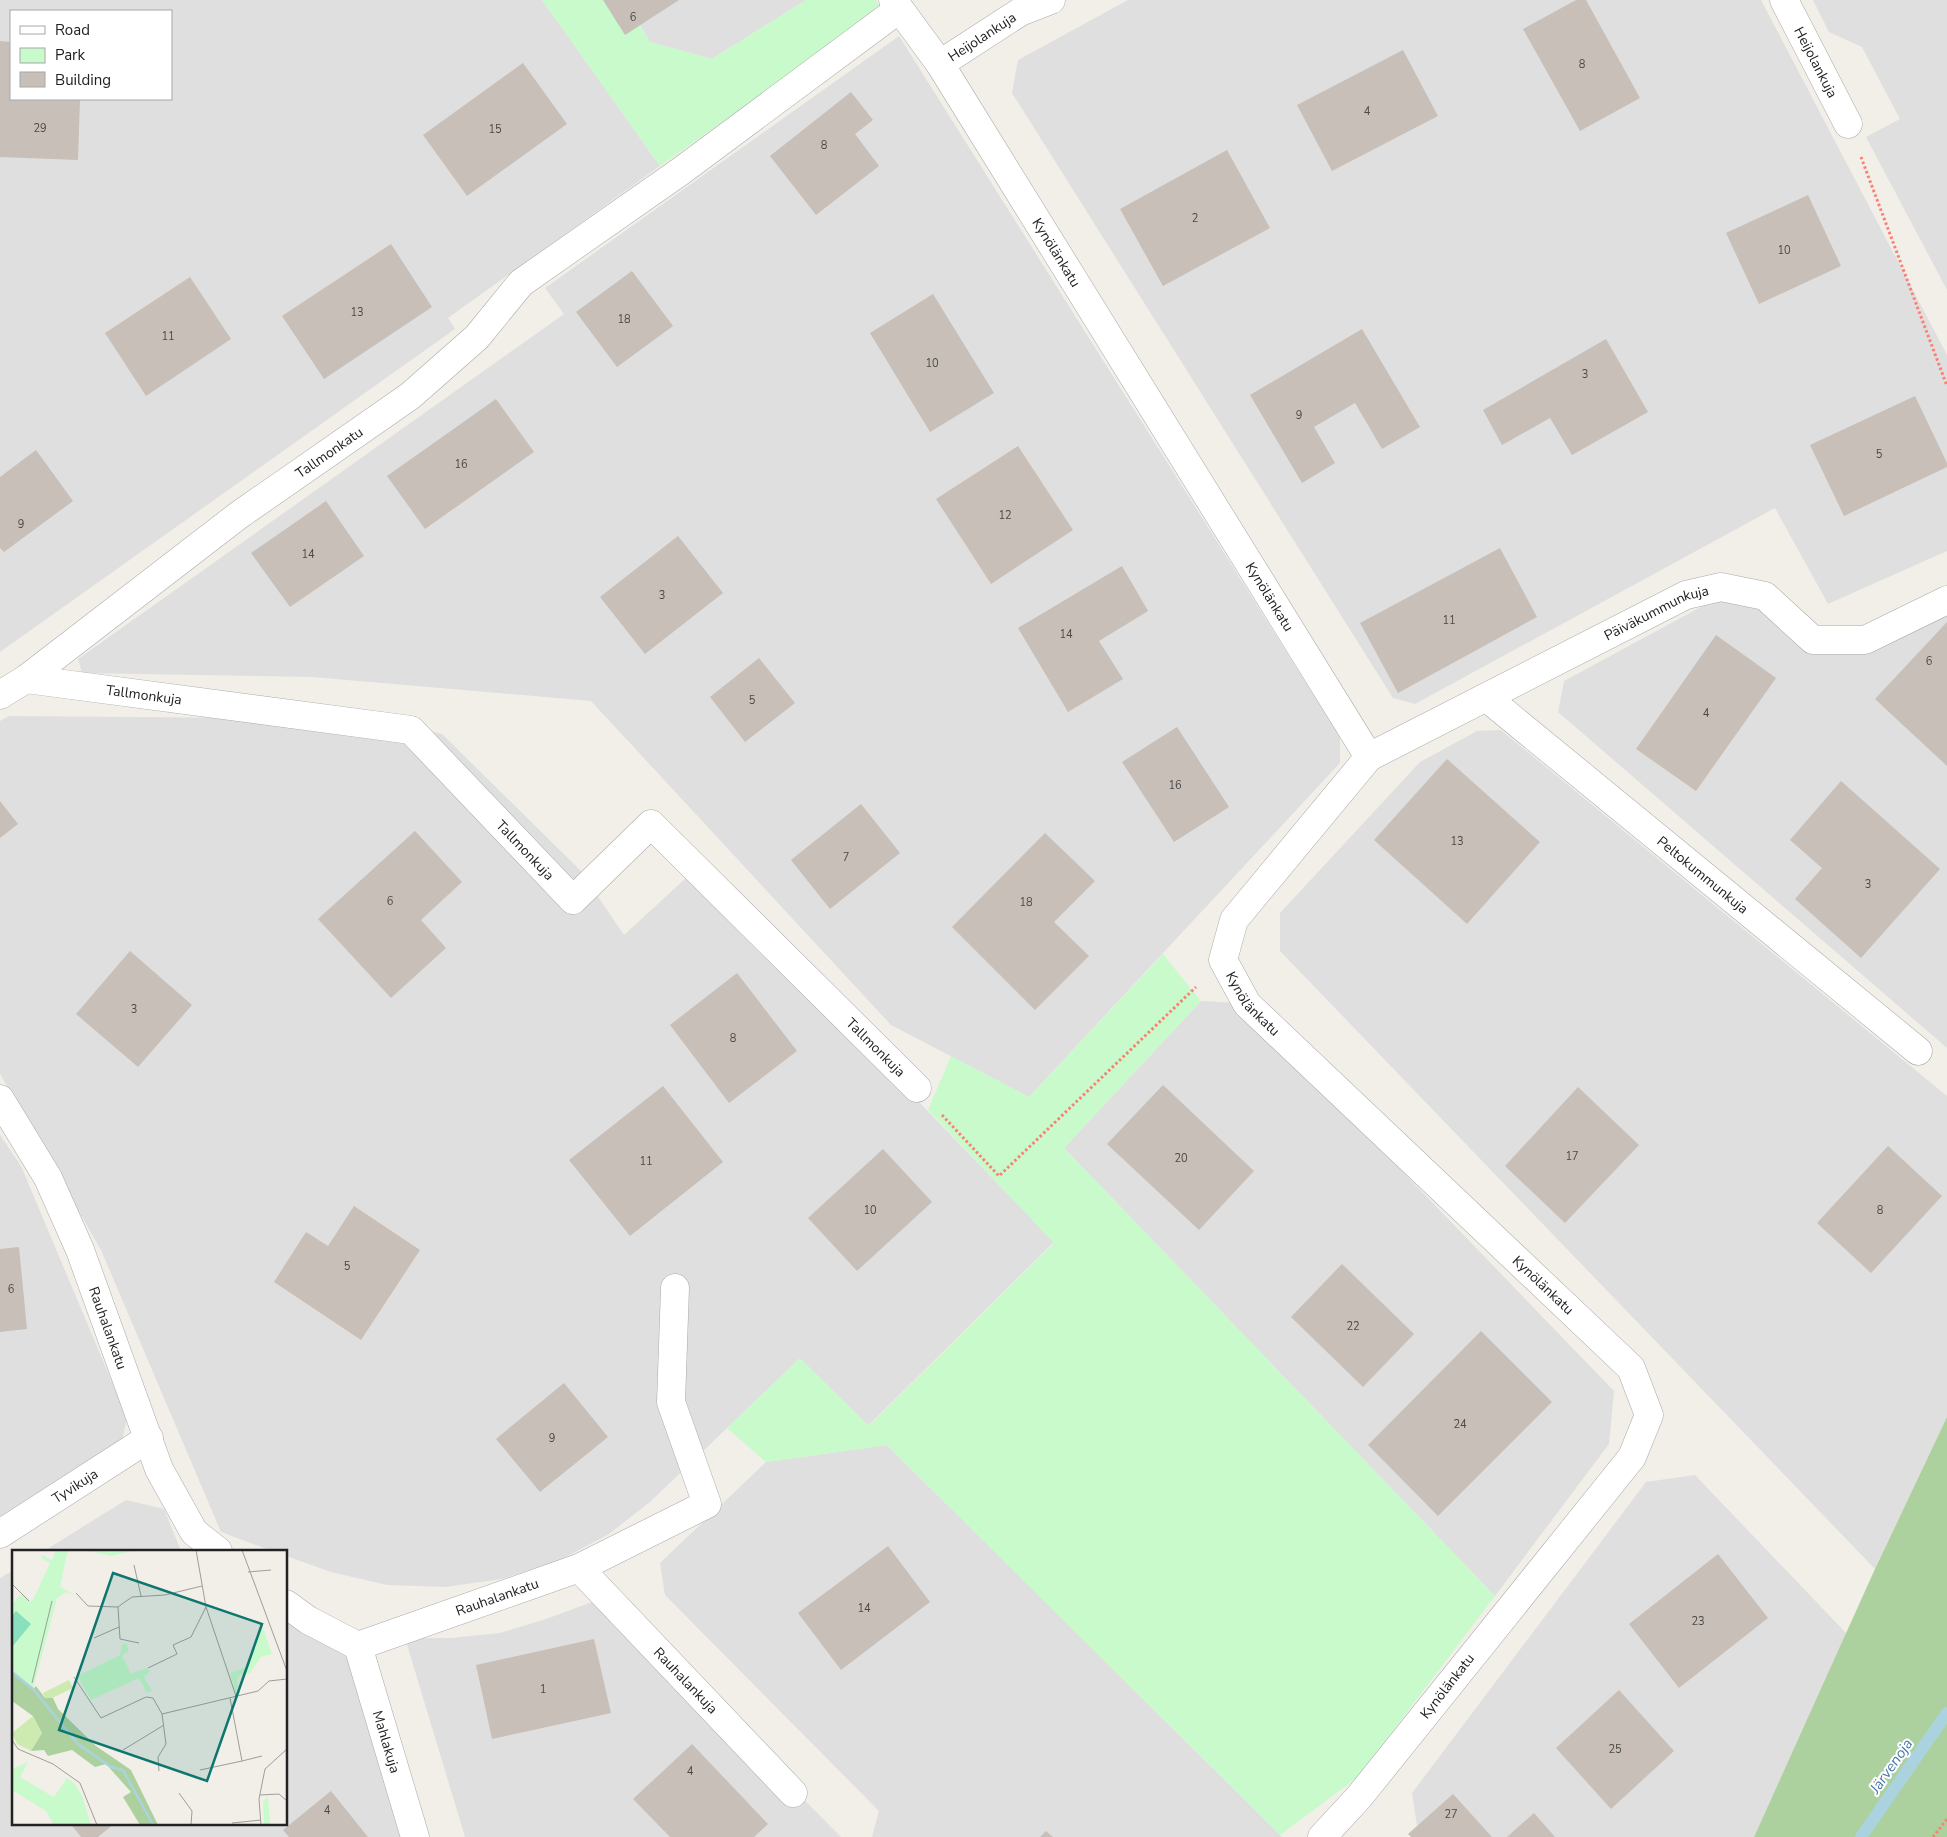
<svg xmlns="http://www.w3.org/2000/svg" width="1947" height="1837" font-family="'Nunito Sans',sans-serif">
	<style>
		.residential { fill: #e0dfdf; fill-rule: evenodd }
		.forest { fill: #add19e }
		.park { fill: #c8facc }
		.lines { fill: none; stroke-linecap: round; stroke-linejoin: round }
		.stream { stroke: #aad3df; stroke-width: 12 }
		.building { fill: #c7bfb8 }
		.minor-casing { stroke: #a9a9a9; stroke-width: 29 }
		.path { stroke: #fa8072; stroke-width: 3; stroke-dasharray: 2.5 2.5; stroke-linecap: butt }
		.minor { stroke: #fff; stroke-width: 28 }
		.labels { text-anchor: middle; stroke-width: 4; stroke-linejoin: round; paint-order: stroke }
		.number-label { font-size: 11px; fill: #4b4948 }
		.street-label { font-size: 14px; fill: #222; stroke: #fff }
		.water-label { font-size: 15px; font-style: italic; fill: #4a7aab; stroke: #fff }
		.inset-river { fill: none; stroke: #aad3df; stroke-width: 2.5 }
		.inset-road { fill: none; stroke: #9f9d99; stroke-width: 1 }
		.view { fill: #0f766e; fill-opacity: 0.15; stroke: #0f766e; stroke-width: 2.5 }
		.inset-edge { fill: none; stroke: #222; stroke-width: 2.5 }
	</style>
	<rect width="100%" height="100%" fill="#f2efe9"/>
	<g class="residential">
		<path d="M0,0H542L660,166L448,318L455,329L0,652ZM11,11H171V99H11Z"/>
		<polygon points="624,0 806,0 712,59 650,42"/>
		<polygon points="1128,0 1761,0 1947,355 1947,551 1828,604 1775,508 1415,704 1393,698 1012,93 1018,60"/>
		<polygon points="1813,0 1947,0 1947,290 1866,137 1900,119 1862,47 1829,32"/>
		<polygon points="899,36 1340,737 1340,763 1029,1097 891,1025 591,701 312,677 82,673 78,659 564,314 545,288"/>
		<polygon points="1947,587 1947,1048 1558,712 1564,681 1736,588 1809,651"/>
		<polygon points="9,716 384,719 442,734 580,870 624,935 699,866 868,1049 1054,1242 868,1426 799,1359 650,1502 609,1534 560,1560 502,1579 445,1587 387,1585 331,1572 286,1556 286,1551 272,1551 221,1532 101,1250 0,1074 0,721"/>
		<polygon points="1501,730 1947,1096 1947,1417 1875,1569 1280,951 1280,913 1420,762 1477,731"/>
		<polygon points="1201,1001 1240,1003 1614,1391 1609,1444 1495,1596 1064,1148"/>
		<polygon points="0,1135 21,1166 127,1418 118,1460 0,1533"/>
		<polygon points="887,1445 1282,1837 872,1837 879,1811 665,1595 660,1563 766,1462"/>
		<polygon points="1695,1475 1847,1634 1754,1837 1427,1837 1417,1826 1412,1793 1646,1482"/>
		<polygon points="126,1500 164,1509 181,1551 44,1551"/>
		<polygon points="14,1570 14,1823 286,1823 286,1608 357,1630 373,1694 421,1837 0,1837 0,1578"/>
		<polygon points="592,1602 609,1603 841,1837 465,1837 405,1638 451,1638 500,1633 546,1619"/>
	</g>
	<polygon class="forest" points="1947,1417 1947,1837 1754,1837 1875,1569"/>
	<g class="park">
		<polygon points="542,0 624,0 650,42 712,59 806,0 876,0 882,9 660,166"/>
		<polygon points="1163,954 1201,1001 1064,1148 1495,1596 1358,1777 1280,1835 887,1445 766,1462 727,1428 800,1358 869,1426 1054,1243 928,1110 951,1056 1029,1097"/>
	</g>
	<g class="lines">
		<polyline class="stream" points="1861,1837 1947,1713"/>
	</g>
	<g class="building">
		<polygon points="603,0 679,0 625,35"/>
		<polygon points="1576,0 1586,0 1640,98 1580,131 1523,29"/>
		<polygon points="0,41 11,42 11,99 80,99 78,160 0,157"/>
		<polygon points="1403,50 1438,116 1332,171 1297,105"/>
		<polygon points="523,63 567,124 467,196 423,135"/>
		<polygon points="851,92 873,120 855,134 879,166 816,215 770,156"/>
		<polygon points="1227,150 1270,228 1163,286 1120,209"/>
		<polygon points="1808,195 1841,266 1759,304 1726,233"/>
		<polygon points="391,244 432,307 324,379 282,316"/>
		<polygon points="632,271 673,326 617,367 576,312"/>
		<polygon points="190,277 231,339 146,396 105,333"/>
		<polygon points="933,294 994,393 930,432 870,333"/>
		<polygon points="1362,329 1420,427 1382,449 1355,403 1314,427 1335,463 1302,483 1250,395"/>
		<polygon points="1606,339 1648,412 1572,455 1550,418 1502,445 1483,410"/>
		<polygon points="1915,396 1947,463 1947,467 1844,516 1810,445"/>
		<polygon points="496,399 534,452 425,529 387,476"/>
		<polygon points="1018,446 1073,530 991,584 936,499"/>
		<polygon points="36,450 73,501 4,552 0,548 0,477"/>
		<polygon points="326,501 364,556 290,607 251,553"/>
		<polygon points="678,536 723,593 645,654 600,597"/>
		<polygon points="1500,548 1537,617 1398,693 1360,623"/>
		<polygon points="1122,566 1148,611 1099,641 1123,679 1068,712 1018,628"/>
		<polygon points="1947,622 1947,766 1875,699"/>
		<polygon points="1716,635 1776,678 1696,791 1636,749"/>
		<polygon points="759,658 795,703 745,742 710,697"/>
		<polygon points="1177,727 1229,807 1174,842 1122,762"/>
		<polygon points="1447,759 1540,842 1467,924 1374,840"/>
		<polygon points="1841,781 1940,869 1861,958 1795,899 1822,868 1790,840"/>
		<polygon points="0,801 18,824 0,838"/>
		<polygon points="861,804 900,853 830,909 791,860"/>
		<polygon points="415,831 462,882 421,920 446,948 391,998 318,919"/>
		<polygon points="1045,833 1095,881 1054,922 1089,956 1035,1010 952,927"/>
		<polygon points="130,951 192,1005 138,1067 76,1014"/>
		<polygon points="737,973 797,1051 729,1103 670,1025"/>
		<polygon points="1163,1085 1254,1171 1199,1230 1107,1144"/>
		<polygon points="663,1086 723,1162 630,1236 569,1160"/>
		<polygon points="1578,1087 1639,1145 1565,1223 1505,1166"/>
		<polygon points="1888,1146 1942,1196 1871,1273 1817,1223"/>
		<polygon points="883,1149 932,1202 857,1271 808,1218"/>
		<polygon points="354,1206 420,1250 361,1340 274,1282 306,1232 328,1246"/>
		<polygon points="19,1247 27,1329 0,1332 0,1249"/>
		<polygon points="1342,1264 1414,1334 1363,1387 1291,1317"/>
		<polygon points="1481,1331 1552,1402 1438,1516 1368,1445"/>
		<polygon points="564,1383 608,1437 540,1492 496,1439"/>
		<polygon points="888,1546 930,1602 841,1670 798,1613"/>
		<polygon points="1718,1554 1768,1618 1679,1688 1629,1624"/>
		<polygon points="594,1639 611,1713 492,1739 476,1665"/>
		<polygon points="1619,1690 1674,1751 1611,1809 1556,1748"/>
		<polygon points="692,1744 768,1824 754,1837 670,1837 633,1799"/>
		<polygon points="331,1791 368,1837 289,1837 283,1830"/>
		<polygon points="1453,1794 1492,1837 1411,1837 1408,1834"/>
		<polygon points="1534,1813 1555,1837 1507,1837"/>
		<polygon points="70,1823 115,1823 98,1837 81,1837"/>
		<polygon points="1046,1831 1053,1837 1040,1837"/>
	</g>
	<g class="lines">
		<g class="minor-casing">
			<g id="minor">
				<path id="s1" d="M893,0L940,64L1369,757L1234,920L1223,960L1247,1004L1631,1368L1649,1415L1632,1457L1359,1797L1322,1837"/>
				<path id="s2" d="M1784,0L1848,124"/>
				<path id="s3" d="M940,64L1020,12L1051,0"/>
				<path id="s4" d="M26,679L411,730L573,900L651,824L917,1088"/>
				<path id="s5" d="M0,695L26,679L239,515L410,396L477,337L521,283L681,171L899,9"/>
				<path id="s6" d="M1487,698L1918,1051"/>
				<path id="s7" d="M1369,757L1686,595L1721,587L1765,596L1813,640H1865L1947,600"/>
				<path id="s8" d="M0,1099L48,1178L80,1250L159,1469L194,1532L218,1551"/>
				<path id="s9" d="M0,1534L149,1438"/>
				<path id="s10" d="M579,1568L793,1793"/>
				<path id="s11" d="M286,1604L308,1620L358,1646L579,1568L707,1504L671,1402L675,1288"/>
				<path id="s12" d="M358,1646L415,1837"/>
			</g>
		</g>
		<g class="path">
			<polyline points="1861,157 1947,386"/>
			<polyline points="942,1115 999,1176 1196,987"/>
			<polyline points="1933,1837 1947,1819"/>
		</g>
		<use href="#minor" class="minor"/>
	</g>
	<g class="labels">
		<g class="number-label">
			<text x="633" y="21">6</text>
			<text x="1582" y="68">8</text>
			<text x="1367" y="115">4</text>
			<text x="40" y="132">29</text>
			<text x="495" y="133">15</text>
			<text x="824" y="149">8</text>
			<text x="1195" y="222">2</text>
			<text x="1784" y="254">10</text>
			<text x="357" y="316">13</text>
			<text x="624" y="323">18</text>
			<text x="168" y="340">11</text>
			<text x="932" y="367">10</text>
			<text x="1585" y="378">3</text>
			<text x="1299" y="419">9</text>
			<text x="1879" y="458">5</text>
			<text x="461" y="468">16</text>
			<text x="1005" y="519">12</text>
			<text x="21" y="528">9</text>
			<text x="308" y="558">14</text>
			<text x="662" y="599">3</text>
			<text x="1449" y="624">11</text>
			<text x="1066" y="638">14</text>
			<text x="1929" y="665">6</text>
			<text x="752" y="704">5</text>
			<text x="1706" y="717">4</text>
			<text x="1175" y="789">16</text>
			<text x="1457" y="845">13</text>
			<text x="846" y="861">7</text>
			<text x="1868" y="888">3</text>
			<text x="390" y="905">6</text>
			<text x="1026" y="906">18</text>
			<text x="134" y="1013">3</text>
			<text x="733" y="1042">8</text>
			<text x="1572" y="1160">17</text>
			<text x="1181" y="1162">20</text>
			<text x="646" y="1165">11</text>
			<text x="870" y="1214">10</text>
			<text x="1880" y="1214">8</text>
			<text x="347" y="1270">5</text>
			<text x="11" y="1293">6</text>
			<text x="1353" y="1330">22</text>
			<text x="1460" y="1428">24</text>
			<text x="552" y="1442">9</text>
			<text x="864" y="1612">14</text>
			<text x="1698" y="1625">23</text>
			<text x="543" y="1693">1</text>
			<text x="1615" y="1753">25</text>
			<text x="690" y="1775">4</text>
			<text x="327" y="1814">4</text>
			<text x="1451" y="1818">27</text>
		</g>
		<g class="street-label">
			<text dy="5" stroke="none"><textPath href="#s3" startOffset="50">Heijolankuja</textPath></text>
			<text dy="5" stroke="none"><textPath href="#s2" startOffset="70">Heijolankuja</textPath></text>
			<text dy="5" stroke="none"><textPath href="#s1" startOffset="301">Kynölänkatu</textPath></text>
			<text dy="5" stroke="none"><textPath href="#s5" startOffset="409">Tallmonkatu</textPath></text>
			<text dy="5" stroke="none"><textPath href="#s1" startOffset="706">Kynölänkatu</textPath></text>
			<text dy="5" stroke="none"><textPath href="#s7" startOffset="322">Päiväkummunkuja</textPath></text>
			<text dy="5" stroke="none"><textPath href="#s4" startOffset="119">Tallmonkuja</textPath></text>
			<text dy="5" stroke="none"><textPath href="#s4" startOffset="554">Tallmonkuja</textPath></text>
			<text dy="5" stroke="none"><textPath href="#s6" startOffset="279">Peltokummunkuja</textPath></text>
			<text dy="5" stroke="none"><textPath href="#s1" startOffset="1201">Kynölänkatu</textPath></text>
			<text dy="5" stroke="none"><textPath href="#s4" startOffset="1049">Tallmonkuja</textPath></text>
			<text dy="5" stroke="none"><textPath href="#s1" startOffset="1606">Kynölänkatu</textPath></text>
			<text dy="5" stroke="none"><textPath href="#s8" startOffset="254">Rauhalankatu</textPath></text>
			<text dy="5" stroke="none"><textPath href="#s9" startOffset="89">Tyvikuja</textPath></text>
			<text dy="5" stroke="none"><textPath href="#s11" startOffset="231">Rauhalankatu</textPath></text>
			<text dy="5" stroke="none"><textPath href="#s10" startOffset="155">Rauhalankuja</textPath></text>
			<text transform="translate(1447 1686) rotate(-52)" y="5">Kynölänkatu</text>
			<text dy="5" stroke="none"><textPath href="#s12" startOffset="100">Mahlakuja</textPath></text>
		</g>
		<g class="water-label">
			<text transform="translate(1891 1766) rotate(-55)" y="5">Järvenoja</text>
		</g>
	</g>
	<g transform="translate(12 1550)">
		<rect width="275" height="275" fill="#f2efe9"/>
		<path d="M57,130L61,138L36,150L33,148L31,143ZM21,166L30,183L19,201L5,194L0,183Z" fill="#cdebb0"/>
		<path d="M0,121L21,139L24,136L33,148H41L46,159L84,196L119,220L146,275H128L111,247L119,242L94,214L83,217L60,200L36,206L32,200L19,201L30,183L21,166L0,151Z" fill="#add19e"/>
		<path d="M44,0H56L48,37L65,46L54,42L45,48L21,139L0,121V54L10,43L20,52L38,13L29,8L30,5L40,10ZM71,0H123L100,6ZM250,75L260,104L249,107L238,123L228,125L225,130L228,144L224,145L218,123L235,117ZM114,93L117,101L110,105L119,124L134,118L138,121L132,127L140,141L135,143L127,128L79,150L65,126L108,105L110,95ZM16,212L8,227L42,247L55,228L61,232L70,245L79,275H42L34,261L0,240V219ZM256,247L258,275H252L251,251Z" fill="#c8facc"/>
		<path d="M4,61L19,74L0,97V66Z" fill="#88e0be"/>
		<path class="inset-river" d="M0,122L21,139L66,194L99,217L111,220L141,275"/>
		<path class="inset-road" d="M184,0L194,57L224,146M230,0L275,121M122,15L129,46M236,22L259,20M0,34L17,51M64,43L76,56L106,57M82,88L107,77M127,93L108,89L106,57L110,54L120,47L153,45L190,36M136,118L165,104L161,95L179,87L194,57M62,127L89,168L134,147L141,148L150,164L246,141L257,131L275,129M20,133L40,51M0,190L6,199L41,214L68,233L85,275M111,200L152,175M230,211L250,206M188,220L230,211L218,148M147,221L146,207L154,194L150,164M167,243L180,261L179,275M248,245L267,244L275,251M220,273L249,270M249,275L247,249L253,219L275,199"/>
		<path class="view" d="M101,23L250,74L195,231L47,180Z"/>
		<rect width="275" height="275" class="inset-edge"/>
	</g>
	<rect x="10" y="10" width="162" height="90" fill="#ffffff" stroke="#a7a7a7"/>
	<rect x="20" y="26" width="25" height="8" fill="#ffffff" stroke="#a7a7a7"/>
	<text x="55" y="35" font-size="15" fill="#222222">Road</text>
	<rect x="20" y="48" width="25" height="15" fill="#c8facc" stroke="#a7a7a7"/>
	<text x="55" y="60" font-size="15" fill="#222222">Park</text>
	<rect x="20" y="72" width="25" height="15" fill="#c7bfb8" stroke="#a7a7a7"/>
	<text x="55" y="85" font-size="15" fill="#222222">Building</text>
</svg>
